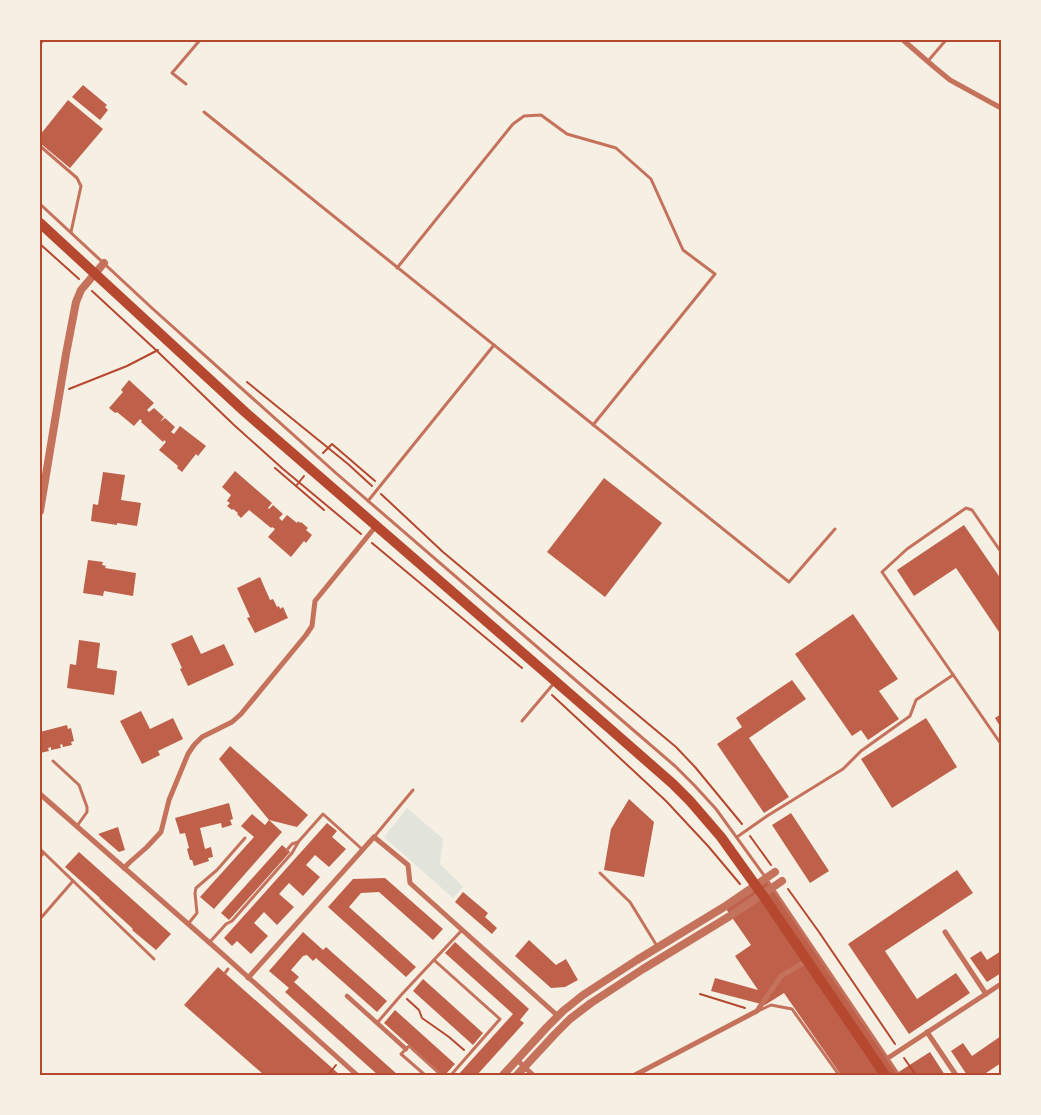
<svg xmlns="http://www.w3.org/2000/svg" width="1041" height="1115" font-family="Jost,sans-serif">
	<style>
		.green { fill: #e2e4dc }
		.building { fill: #bf614a }
		.lines { fill: none; stroke-linecap: round; stroke-linejoin: round }
		.path { stroke: #b5482f; stroke-width: 2 }
		.service { stroke: #c5725c; stroke-width: 3 }
		.pedestrian { stroke: #c5725c; stroke-width: 4.5 }
		.minor { stroke: #c5725c; stroke-width: 5 }
		.tertiary { stroke: #c5725c; stroke-width: 8 }
		.primary { stroke: #b5482f; stroke-width: 10 }
		.neatline { fill: none; stroke: #b5482f; stroke-width: 2 }
	</style>
	<rect width="100%" height="100%" fill="#f6efe4"/>
	<polygon class="green" points="407,808 443,839 440,864 463,887 453,898 384,837"/>
	<g class="building">
		<polygon points="83,85 107,105 105,107 108,110 100,120 72,97"/>
		<polygon points="68,100 103,129 70,168 40,143 40,135"/>
		<polygon points="129,380 154,403 147,410 149,412 154,408 164,417 160,422 165,418 175,427 171,432 174,434 180,426 206,446 198,456 196,454 182,472 177,468 178,466 159,450 166,442 164,440 163,442 141,422 142,421 140,419 134,426 117,412 115,413 109,408 123,392 121,390"/>
		<polygon points="235,471 272,503 268,508 269,509 273,505 283,514 279,518 282,521 287,515 297,523 298,521 300,523 301,522 308,528 306,530 312,535 306,543 304,541 291,557 268,537 275,529 272,527 271,528 249,510 241,518 237,514 238,513 233,509 232,510 227,506 230,503 227,501 231,495 222,487"/>
		<polygon points="103,472 125,475 121,500 141,503 137,526 117,523 117,525 91,521 93,504 98,505"/>
		<polygon points="604,478 662,523 605,597 547,552"/>
		<polygon points="964,525 1001,579 1001,635 956,568 914,596 897,570"/>
		<polygon points="88,560 103,562 102,565 106,566 105,568 136,573 133,596 104,591 103,596 83,593"/>
		<polygon points="260,577 270,600 273,599 277,607 279,606 280,609 283,607 288,618 255,633 247,618 250,617 237,588"/>
		<polygon points="853,614 898,679 879,691 899,719 868,740 861,730 852,736 795,654"/>
		<polygon points="192,635 201,654 224,644 234,665 188,686 180,669 182,668 171,644"/>
		<polygon points="79,640 100,643 97,668 117,671 114,695 67,688 70,664 76,665"/>
		<polygon points="792,680 806,699 749,738 789,797 764,813 717,744 742,727 736,718"/>
		<polygon points="141,711 150,729 173,718 183,739 158,751 160,755 142,764 120,721"/>
		<polygon points="1001,714 1001,728 995,718"/>
		<polygon points="926,718 957,767 892,808 861,759"/>
		<polygon points="67,725 68,729 71,728 74,741 71,742 72,745 63,747 62,744 60,745 61,748 51,750 51,747 48,748 49,751 40,753 40,732"/>
		<polygon points="230,746 308,815 297,827 269,820 282,832 214,909 200,897 254,837 241,826 252,814 265,825 269,820 219,759"/>
		<polygon points="629,799 654,822 644,877 604,870 611,829"/>
		<polygon points="229,803 233,819 230,820 232,825 222,828 221,823 200,828 205,849 211,847 213,857 208,858 209,861 194,866 192,860 190,860 187,849 189,848 185,833 180,834 175,818"/>
		<polygon points="791,813 829,871 810,883 772,825"/>
		<polygon points="327,823 337,831 332,837 346,849 329,867 315,855 306,865 320,877 303,896 289,883 279,894 294,907 277,925 264,912 254,923 268,936 251,954 237,941 232,946 224,938"/>
		<polygon points="118,827 125,850 119,852 98,834"/>
		<polygon points="282,845 290,852 229,920 221,913"/>
		<polygon points="79,852 171,934 156,950 132,930 133,929 99,898 100,898 65,867"/>
		<polygon points="957,870 973,893 885,951 917,999 956,973 970,993 909,1034 848,944"/>
		<polygon points="765,877 897,1073 930,1052 945,1075 928,1075 928,1074 926,1075 841,1075 784,993 765,1005 711,991 715,978 758,990 735,956 751,945 724,906"/>
		<polygon points="385,878 443,929 433,940 379,892 361,893 349,907 416,967 406,977 328,907 353,879"/>
		<polygon points="463,892 488,913 485,917 497,928 492,934 455,902"/>
		<polygon points="303,932 323,950 326,947 387,1001 377,1012 316,958 313,961 307,955 303,956 291,970 299,977 294,982 398,1075 378,1075 285,992 289,988 269,971"/>
		<polygon points="529,940 556,965 566,959 578,980 565,987 551,988 515,956"/>
		<polygon points="455,942 529,1009 520,1020 524,1023 477,1075 458,1075 513,1014 445,953"/>
		<polygon points="981,951 987,960 1001,951 1001,973 987,982 970,958"/>
		<polygon points="218,967 340,1075 264,1075 184,1005"/>
		<polygon points="423,979 483,1033 473,1045 413,991"/>
		<polygon points="395,1010 455,1064 445,1075 442,1075 384,1023"/>
		<polygon points="1001,1036 1001,1063 983,1075 967,1075 951,1051 963,1043 972,1056"/>
	</g>
	<g class="lines">
		<g class="path">
			<polyline points="40,244 79,279"/>
			<polyline points="92,291 157,351 234,425 283,469 361,534"/>
			<polyline points="247,382 348,464 372,486"/>
			<polyline points="69,389 127,366 158,350"/>
			<polyline points="323,453 332,444 375,481"/>
			<polyline points="275,468 324,510"/>
			<polyline points="296,486 304,476"/>
			<polyline points="381,494 443,552 676,747 695,767 742,824"/>
			<polyline points="372,543 522,668"/>
			<polyline points="552,695 666,801 708,846 740,884"/>
			<polyline points="750,836 771,865"/>
			<polyline points="788,889 819,932 895,1044"/>
			<polyline points="700,994 745,1008"/>
			<polyline points="407,999 419,1010 422,1018 449,1037 464,1050"/>
			<polyline points="904,1058 916,1075"/>
			<polyline points="328,1075 336,1065"/>
		</g>
		<g class="service">
			<polyline points="40,44 43,40"/>
			<polyline points="928,61 946,40"/>
			<polyline points="186,84 172,73 200,40"/>
			<polyline points="204,112 789,582 835,529"/>
			<polyline points="40,146 77,178 81,186 71,232"/>
			<polyline points="40,204 153,309 337,474 639,735 675,766 695,786 716,809 766,878 899,1075"/>
			<polyline points="397,268 513,124 524,116 541,115 567,134 616,148 651,179 683,250 715,274 593,425"/>
			<polyline points="368,501 494,345"/>
			<polyline points="1001,552 972,510 966,508 907,549 882,572 1001,744"/>
			<polyline points="522,721 555,682"/>
			<polyline points="53,761 79,785 87,807 87,812 77,826"/>
			<polyline points="374,837 413,790"/>
			<polyline points="737,837 767,816 843,769 861,751 910,716 916,700 953,675"/>
			<polyline points="40,849 154,959"/>
			<polyline points="287,850 292,844 298,842"/>
			<polyline points="40,857 44,853"/>
			<polyline points="600,873 630,902 657,946"/>
			<polyline points="40,919 73,881"/>
			<polyline points="188,924 197,913 195,893 196,888 217,870 245,838"/>
			<polyline points="209,943 226,924 232,921 292,853 299,841 323,814 363,850"/>
			<polyline points="434,960 500,1019 451,1075"/>
			<polyline points="225,973 228,969"/>
			<polyline points="758,1011 771,1005 792,1009 839,1075"/>
			<polyline points="377,1023 402,994 462,930"/>
			<polyline points="425,1075 401,1054 409,1046 441,1075"/>
		</g>
		<polyline class="pedestrian" points="347,996 406,1049"/>
		<g class="minor">
			<polyline points="903,40 933,66 950,80 1001,108"/>
			<polyline points="40,794 219,951 357,1075"/>
			<polyline points="124,868 130,862 147,847 161,832 169,800 188,754 194,745 202,737 232,722 241,714 306,635 312,626 315,601 376,526"/>
			<polyline points="945,932 986,994"/>
			<polyline points="248,978 374,837 408,865 410,883 558,1016"/>
			<polyline points="927,1032 956,1075"/>
			<polyline points="888,1058 1001,984"/>
			<polyline points="517,1060 533,1075"/>
			<polyline points="635,1075 757,1011 781,976 807,961"/>
		</g>
		<g class="tertiary">
			<polyline points="40,511 66,354 76,302 81,290 104,263"/>
			<polyline points="503,1075 547,1027 563,1011 583,995 637,960 724,907 775,872"/>
			<polyline points="517,1075 555,1034 570,1019 591,1003 643,969 730,916 782,881"/>
		</g>
		<polyline class="primary" points="40,223 245,412 608,727 673,784 690,801 721,837 764,897 885,1075"/>
	</g>
	<rect width="1041" height="1115" fill="none" stroke="#f6efe4" stroke-width="82"/>
	<rect x="41" y="41" width="959" height="1033" class="neatline"/>
</svg>
